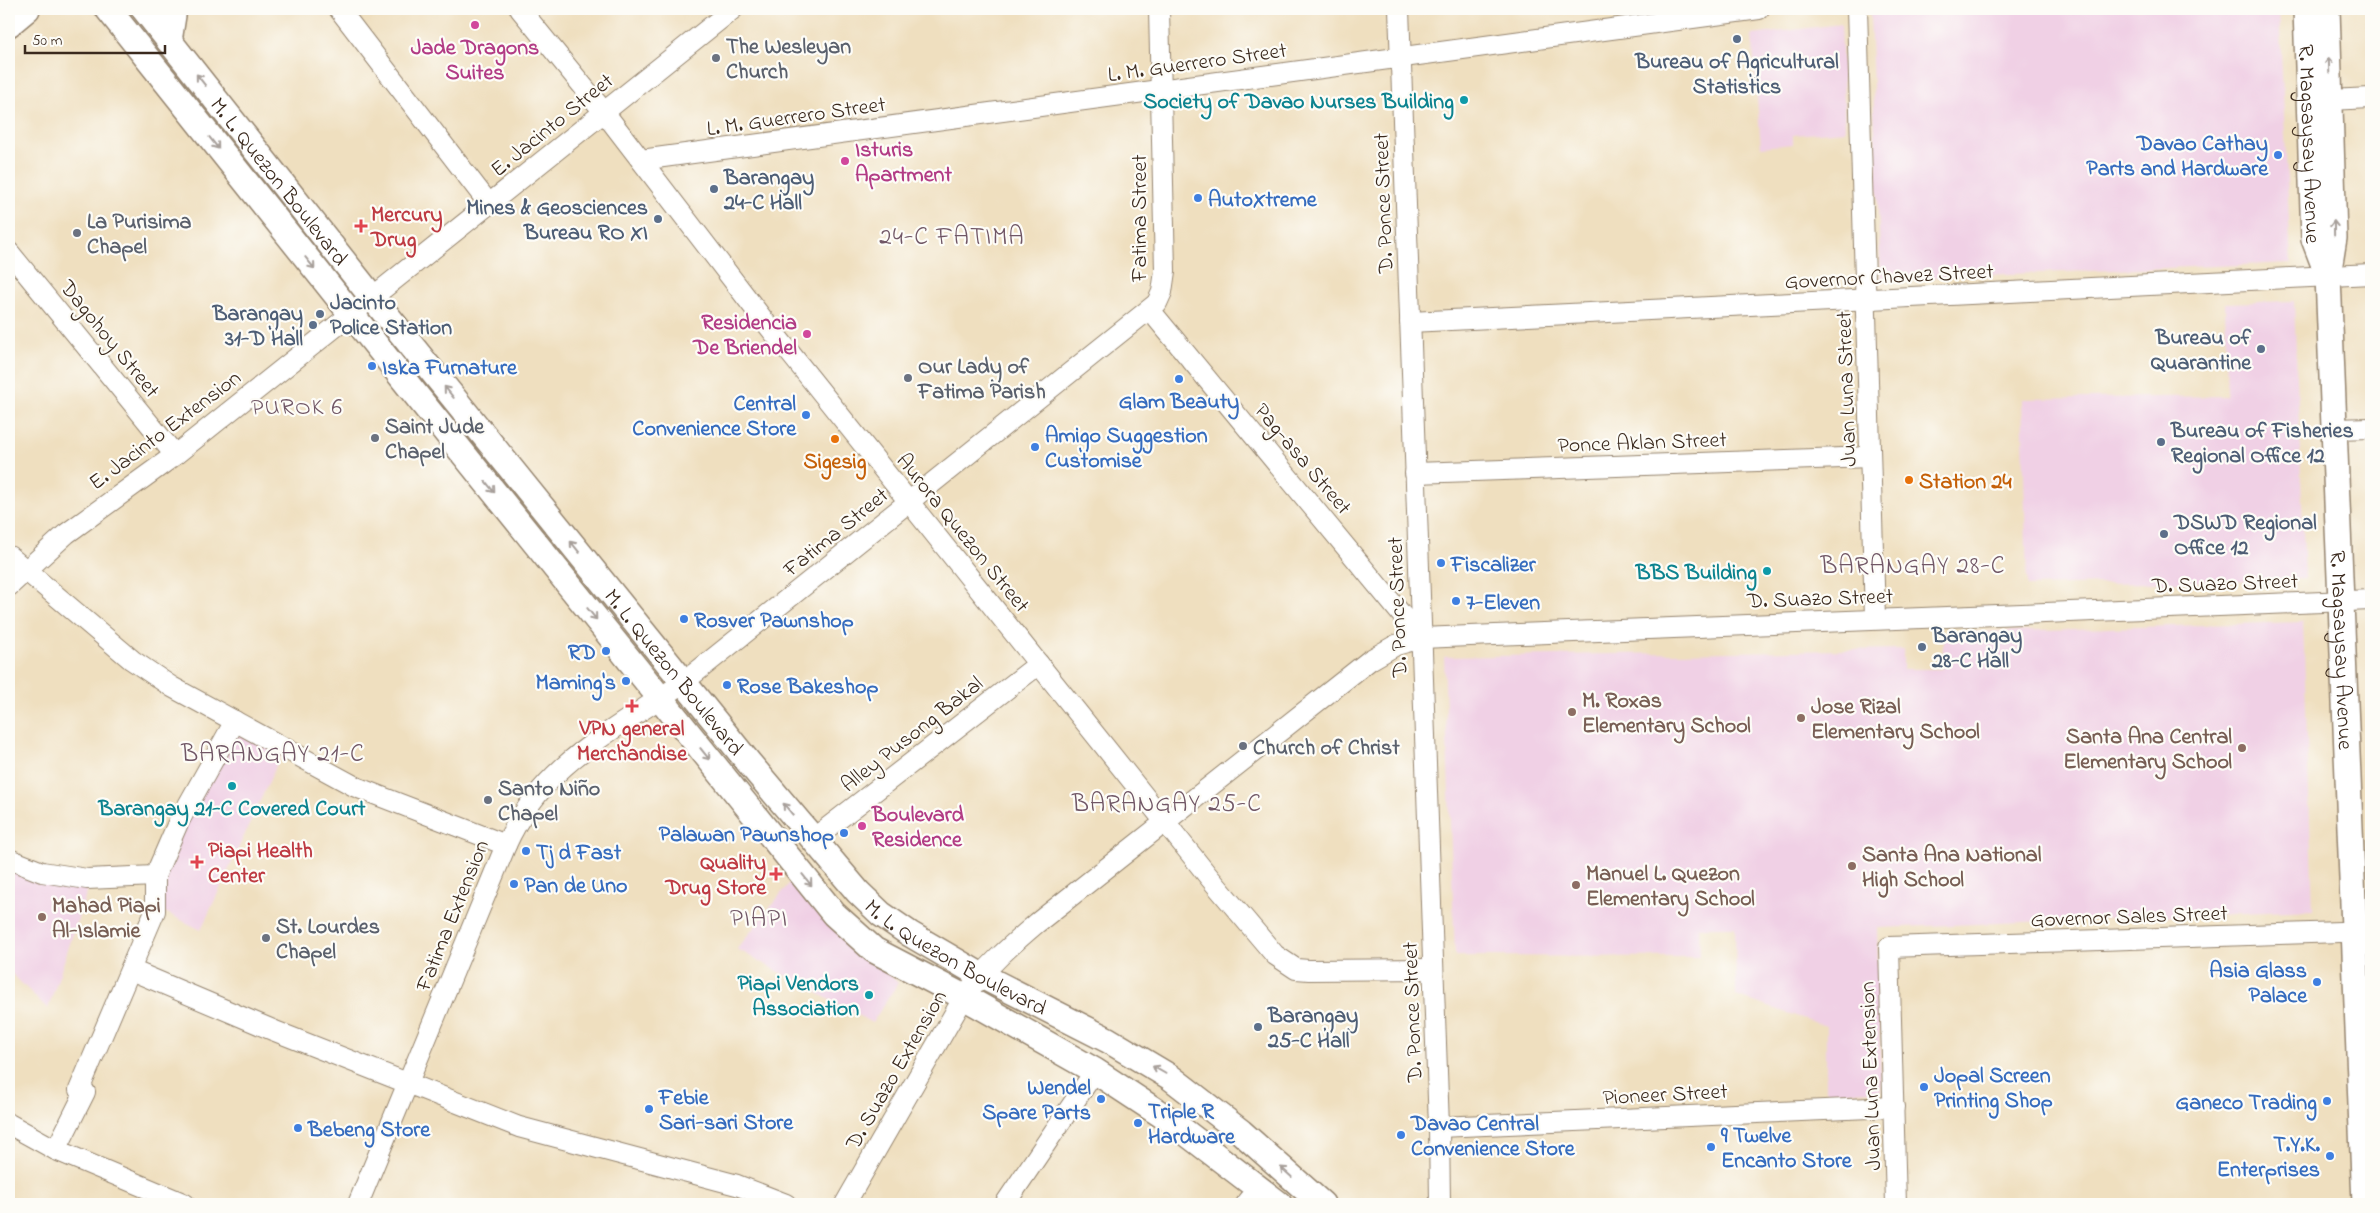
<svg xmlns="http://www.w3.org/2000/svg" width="2380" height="1213" font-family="'Indie Flower',sans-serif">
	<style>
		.built { fill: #f0d0e5 }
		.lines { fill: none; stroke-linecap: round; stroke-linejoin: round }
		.minor-casing { stroke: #95846e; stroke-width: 22 }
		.major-casing { stroke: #95846e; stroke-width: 28 }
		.minor { stroke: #fff; stroke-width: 20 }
		.major { stroke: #fff; stroke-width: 25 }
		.oneway { stroke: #a79f9a }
		.hotel-dot { fill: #d1479c; stroke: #fdfcf7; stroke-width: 2 }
		.service-dot { fill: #5c6f8a; stroke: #fdfcf7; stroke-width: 2 }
		.worship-dot { fill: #6b7280; stroke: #fdfcf7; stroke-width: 2 }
		.culture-dot { fill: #0f9aa8; stroke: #fdfcf7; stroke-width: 2 }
		.shop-dot { fill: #3f7fe0; stroke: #fdfcf7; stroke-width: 2 }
		.health-dot { fill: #e0444e; stroke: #fdfcf7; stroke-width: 2 }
		.food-dot { fill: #e8710a; stroke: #fdfcf7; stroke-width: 2 }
		.education-dot { fill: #8d6e63; stroke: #fdfcf7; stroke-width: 2 }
		.labels { text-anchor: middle; stroke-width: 4.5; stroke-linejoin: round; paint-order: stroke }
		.worship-label { font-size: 22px; font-weight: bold; fill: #5b616d; stroke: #fdfcf7; text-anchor: start }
		.hotel-label { font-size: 22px; font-weight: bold; fill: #b23c85; stroke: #fdfcf7; text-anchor: start }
		.service-label { font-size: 22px; font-weight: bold; fill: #4e5e75; stroke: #fdfcf7; text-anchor: start }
		.street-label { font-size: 22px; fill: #3b2a1e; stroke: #fdfcf7 }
		.culture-label { font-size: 22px; font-weight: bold; fill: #0d838f; stroke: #fdfcf7; text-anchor: end }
		.shop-label { font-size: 22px; font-weight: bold; fill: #366cbe; stroke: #fdfcf7; text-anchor: start }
		.health-label { font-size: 22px; font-weight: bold; fill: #be3a42; stroke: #fdfcf7; text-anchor: start }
		.food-label { font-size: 22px; font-weight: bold; fill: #c56008; stroke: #fdfcf7 }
		.education-label { font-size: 22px; font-weight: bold; fill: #785e54; stroke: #fdfcf7; text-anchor: start }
		.neighbourhood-label { font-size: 24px; letter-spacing: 1px; fill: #715766; stroke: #fdfcf7 }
		.quarter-label { font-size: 25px; letter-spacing: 1px; fill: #715766; stroke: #fdfcf7 }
	</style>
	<rect width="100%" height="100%" fill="#fdfcf7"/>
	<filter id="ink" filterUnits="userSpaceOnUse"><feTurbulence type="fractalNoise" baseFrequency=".02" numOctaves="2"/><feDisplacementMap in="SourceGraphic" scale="10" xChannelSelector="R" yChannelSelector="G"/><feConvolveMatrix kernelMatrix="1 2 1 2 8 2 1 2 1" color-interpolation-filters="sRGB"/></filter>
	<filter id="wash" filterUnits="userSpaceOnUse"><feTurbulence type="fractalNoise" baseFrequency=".0096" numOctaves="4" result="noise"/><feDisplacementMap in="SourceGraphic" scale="20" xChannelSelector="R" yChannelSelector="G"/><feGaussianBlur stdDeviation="1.12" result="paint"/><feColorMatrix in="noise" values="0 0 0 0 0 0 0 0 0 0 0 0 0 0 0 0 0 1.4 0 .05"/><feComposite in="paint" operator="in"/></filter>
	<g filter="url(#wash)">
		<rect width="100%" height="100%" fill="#efdfbf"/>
		<g class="built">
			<polygon points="1900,9 2279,9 2291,263 1881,279 1870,13"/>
			<polygon points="1841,24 1845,131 1793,135 1793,144 1761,147 1752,35"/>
			<polygon points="2294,301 2305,579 2027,586 2022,399 2227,396 2225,303"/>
			<polygon points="2303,622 2313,910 1877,928 1881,1091 1826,1092 1826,1026 1736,996 1735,927 1699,927 1700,957 1455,956 1444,657 1903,649 1903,669 1943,669 1943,633"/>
			<polygon points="233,724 282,753 201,930 155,907 155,876"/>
			<polygon points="9,860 90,883 48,1009 9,971"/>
			<polygon points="792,880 898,983 872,1023 737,949"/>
		</g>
	</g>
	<g filter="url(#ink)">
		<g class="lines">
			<g class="minor-casing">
				<g id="minor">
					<polyline points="339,9 489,204"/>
					<polyline points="520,9 604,112 762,318 1209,877 1275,955 1296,969 1309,970 1433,969"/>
					<polyline points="1399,9 1439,1127 1440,1204"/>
					<polyline points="1857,9 1875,618"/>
					<polyline points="2330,100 2371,98"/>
					<polyline points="641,160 1759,9"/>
					<polyline points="9,252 175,455"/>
					<polyline points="1150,310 1421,638"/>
					<polyline points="1410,322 2371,274"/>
					<polyline points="2335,429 2371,428"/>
					<polyline points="1415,473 1870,457"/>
					<polyline points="9,556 132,660 172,687 356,787 506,845"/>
					<polyline points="9,586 66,534 175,455 733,9"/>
					<polyline points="813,839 1039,664"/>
					<polyline points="9,859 42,872 87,879 155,876"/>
					<polyline points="131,970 275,1031 519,1127 737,1185 786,1204"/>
					<polyline points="9,1124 56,1150 185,1204"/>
					<polyline points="1439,1127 1894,1107"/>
					<polyline points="56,1150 85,1092 79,1090 155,911 155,876 178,823 235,721"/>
					<path d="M358,1204L506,845C543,762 615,731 685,681L1157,303L1162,292L1165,271L1159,9"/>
					<path d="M845,1204L964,997C985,968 1010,946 1037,923L1370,660L1396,645L1421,638L2371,600"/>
					<polyline points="1005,1204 1095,1071"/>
					<polyline points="1246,1204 1260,1187"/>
					<polyline points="1896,1204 1889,947 2371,931"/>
				</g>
			</g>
			<g class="major-casing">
				<g id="major">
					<polyline points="108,9 416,395 834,914 874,950 964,997 1095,1071 1168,1119 1279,1204"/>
					<path id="s1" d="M144,9L372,297L749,763L858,892L881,914L910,934L980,975L1108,1040L1170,1077L1241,1132L1322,1204"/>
					<path id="s2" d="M2306,9L2314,239L2327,273"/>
					<path id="s3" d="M2327,9L2334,238L2328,276L2365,1204"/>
					<polyline points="9,24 27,9"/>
					<polyline points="169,41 174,9"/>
				</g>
			</g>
			<use href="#minor" class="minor"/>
			<use href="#major" class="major"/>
		</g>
		<defs><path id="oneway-shaft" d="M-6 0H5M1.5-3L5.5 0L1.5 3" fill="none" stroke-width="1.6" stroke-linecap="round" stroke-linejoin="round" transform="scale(1.25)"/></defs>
		<g class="oneway">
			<use href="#oneway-shaft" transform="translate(2329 65) rotate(-92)"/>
			<use href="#oneway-shaft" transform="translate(201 80) rotate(-128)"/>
			<use href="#oneway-shaft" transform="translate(214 143) rotate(52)"/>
			<use href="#oneway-shaft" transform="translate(2334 228) rotate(-91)"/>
			<use href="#oneway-shaft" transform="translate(310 263) rotate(51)"/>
			<use href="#oneway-shaft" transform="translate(449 392) rotate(-129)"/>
			<use href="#oneway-shaft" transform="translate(490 487) rotate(51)"/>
			<use href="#oneway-shaft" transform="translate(575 547) rotate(-129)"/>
			<use href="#oneway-shaft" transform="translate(592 614) rotate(51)"/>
			<use href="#oneway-shaft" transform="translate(705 754) rotate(51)"/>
			<use href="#oneway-shaft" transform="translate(788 809) rotate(-130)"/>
			<use href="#oneway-shaft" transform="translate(807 880) rotate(51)"/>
			<use href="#oneway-shaft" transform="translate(1159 1070) rotate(-150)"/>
			<use href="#oneway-shaft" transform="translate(1286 1172) rotate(-138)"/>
		</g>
	</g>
	<g class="hotel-dot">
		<circle cx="475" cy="25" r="5"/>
		<circle cx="845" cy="161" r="5"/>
		<circle cx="807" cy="334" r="5"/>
		<circle cx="862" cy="826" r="5"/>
	</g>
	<g class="service-dot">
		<circle cx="1737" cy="39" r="5"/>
		<circle cx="714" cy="189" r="5"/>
		<circle cx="658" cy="219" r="5"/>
		<circle cx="320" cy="314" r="5"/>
		<circle cx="313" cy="325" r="5"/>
		<circle cx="2261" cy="349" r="5"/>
		<circle cx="2161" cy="442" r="5"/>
		<circle cx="2164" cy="534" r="5"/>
		<circle cx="1922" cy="647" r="5"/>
		<circle cx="1258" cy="1027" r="5"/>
	</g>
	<g class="worship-dot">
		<circle cx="716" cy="58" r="5"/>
		<circle cx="77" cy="233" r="5"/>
		<circle cx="908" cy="378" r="5"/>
		<circle cx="375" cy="438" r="5"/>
		<circle cx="1243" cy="746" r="5"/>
		<circle cx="488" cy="800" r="5"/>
		<circle cx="266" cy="938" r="5"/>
	</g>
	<g class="culture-dot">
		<circle cx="1464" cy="100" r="5"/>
		<circle cx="1767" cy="571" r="5"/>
		<circle cx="232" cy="786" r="5"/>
		<circle cx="869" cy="995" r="5"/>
	</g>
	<g class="shop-dot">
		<circle cx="2278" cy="155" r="5"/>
		<circle cx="1198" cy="198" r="5"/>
		<circle cx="372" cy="366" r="5"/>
		<circle cx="1179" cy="379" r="5"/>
		<circle cx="806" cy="415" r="5"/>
		<circle cx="1035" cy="447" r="5"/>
		<circle cx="1441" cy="563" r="5"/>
		<circle cx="1456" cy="601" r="5"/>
		<circle cx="684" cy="619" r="5"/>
		<circle cx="606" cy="651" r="5"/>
		<circle cx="626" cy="681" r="5"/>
		<circle cx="727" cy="685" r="5"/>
		<circle cx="844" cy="833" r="5"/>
		<circle cx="526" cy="851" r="5"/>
		<circle cx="514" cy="884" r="5"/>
		<circle cx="2317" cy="982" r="5"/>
		<circle cx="1924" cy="1087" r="5"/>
		<circle cx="1101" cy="1099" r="5"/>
		<circle cx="2327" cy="1101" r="5"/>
		<circle cx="649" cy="1109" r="5"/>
		<circle cx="1138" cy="1123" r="5"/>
		<circle cx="298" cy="1128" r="5"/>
		<circle cx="1401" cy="1135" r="5"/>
		<circle cx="1711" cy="1147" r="5"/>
		<circle cx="2330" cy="1156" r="5"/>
	</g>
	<g class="health-dot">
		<path d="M358.5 218.5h5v5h5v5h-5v5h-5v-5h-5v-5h5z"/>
		<path d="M629.5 698.5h5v5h5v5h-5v5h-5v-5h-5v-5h5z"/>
		<path d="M194.5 854.5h5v5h5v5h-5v5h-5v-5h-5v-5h5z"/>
		<path d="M773.5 866.5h5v5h5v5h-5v5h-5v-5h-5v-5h5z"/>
	</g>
	<g class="food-dot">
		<circle cx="835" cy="439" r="5"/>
		<circle cx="1909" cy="480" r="5"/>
	</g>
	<g class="education-dot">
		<circle cx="1572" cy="712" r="5"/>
		<circle cx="1801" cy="718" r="5"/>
		<circle cx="2242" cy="748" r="5"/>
		<circle cx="1852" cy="866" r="5"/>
		<circle cx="1576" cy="885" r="5"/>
		<circle cx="42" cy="917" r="5"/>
	</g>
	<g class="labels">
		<g class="worship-label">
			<text x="726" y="53">The Wesleyan<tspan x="726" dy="25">Church</tspan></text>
			<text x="87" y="228">La Purisima<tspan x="87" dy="25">Chapel</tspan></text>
			<text x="918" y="373">Our Lady of<tspan x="918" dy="25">Fatima Parish</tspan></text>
			<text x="385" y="433">Saint Jude<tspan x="385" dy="25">Chapel</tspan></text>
			<text x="1253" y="754">Church of Christ</text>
			<text x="498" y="795">Santo Niño<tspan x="498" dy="25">Chapel</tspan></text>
			<text x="276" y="933">St. Lourdes<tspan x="276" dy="25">Chapel</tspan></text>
		</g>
		<g class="hotel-label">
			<text x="475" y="54" text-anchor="middle">Jade Dragons<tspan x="475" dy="25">Suites</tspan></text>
			<text x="855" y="156">Isturis<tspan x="855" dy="25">Apartment</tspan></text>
			<text x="797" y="329" text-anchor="end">Residencia<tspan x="797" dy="25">De Briendel</tspan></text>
			<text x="872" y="821">Boulevard<tspan x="872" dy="25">Residence</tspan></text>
		</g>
		<g class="service-label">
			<text x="1737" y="68" text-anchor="middle">Bureau of Agricultural<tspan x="1737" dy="25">Statistics</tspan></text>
			<text x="724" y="184">Barangay<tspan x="724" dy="25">24-C Hall</tspan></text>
			<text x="648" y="214" text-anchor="end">Mines &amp; Geosciences<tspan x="648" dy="25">Bureau RO XI</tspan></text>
			<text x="330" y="309">Jacinto<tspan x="330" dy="25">Police Station</tspan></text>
			<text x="303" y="320" text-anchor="end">Barangay<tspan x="303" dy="25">31-D Hall</tspan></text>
			<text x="2251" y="344" text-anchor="end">Bureau of<tspan x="2251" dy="25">Quarantine</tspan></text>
			<text x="2171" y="437">Bureau of Fisheries<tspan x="2171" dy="25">Regional Office 12</tspan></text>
			<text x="2174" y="529">DSWD Regional<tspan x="2174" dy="25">Office 12</tspan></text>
			<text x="1932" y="642">Barangay<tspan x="1932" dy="25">28-C Hall</tspan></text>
			<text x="1268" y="1022">Barangay<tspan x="1268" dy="25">25-C Hall</tspan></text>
		</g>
		<g class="street-label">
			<text transform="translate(1197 61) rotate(-8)" y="8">L. M. Guerrero Street</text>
			<text transform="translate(796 115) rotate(-8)" y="8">L. M. Guerrero Street</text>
			<text transform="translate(551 124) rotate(-39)" y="8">E. Jacinto Street</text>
			<text dy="8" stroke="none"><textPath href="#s2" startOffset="135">R. Magsaysay Avenue</textPath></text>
			<text dy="8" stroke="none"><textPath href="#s1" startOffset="219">M. L. Quezon Boulevard</textPath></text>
			<text transform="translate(1382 203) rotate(-92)" y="8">D. Ponce Street</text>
			<text transform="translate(1138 218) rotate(-90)" y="8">Fatima Street</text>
			<text transform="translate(1889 275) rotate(-3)" y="8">Governor Chavez Street</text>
			<text transform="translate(111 338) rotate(51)" y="8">Dagohoy Street</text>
			<text transform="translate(1845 389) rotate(-92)" y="8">Juan Luna Street</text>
			<text transform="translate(164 429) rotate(-37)" y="8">E. Jacinto Extension</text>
			<text transform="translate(1642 441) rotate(-2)" y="8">Ponce Aklan Street</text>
			<text transform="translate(1304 458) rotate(50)" y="8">Pag-asa Street</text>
			<text transform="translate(835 531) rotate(-39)" y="8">Fatima Street</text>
			<text transform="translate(964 532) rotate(51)" y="8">Aurora Quezon Street</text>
			<text transform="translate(2225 582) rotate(-2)" y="8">D. Suazo Street</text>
			<text transform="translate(1820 597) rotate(-2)" y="8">D. Suazo Street</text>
			<text transform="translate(1396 607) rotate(-92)" y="8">D. Ponce Street</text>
			<text dy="8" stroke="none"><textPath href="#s3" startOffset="642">R. Magsaysay Avenue</textPath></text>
			<text dy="8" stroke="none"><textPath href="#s1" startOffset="849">M. L. Quezon Boulevard</textPath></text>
			<text transform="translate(911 733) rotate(-38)" y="8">Alley Pusong Bakal</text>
			<text transform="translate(451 915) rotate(-68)" y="8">Fatima Extension</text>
			<text transform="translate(2129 915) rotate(-2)" y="8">Governor Sales Street</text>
			<text dy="8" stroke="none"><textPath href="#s1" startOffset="1254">M. L. Quezon Boulevard</textPath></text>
			<text transform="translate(1411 1012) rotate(-92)" y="8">D. Ponce Street</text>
			<text transform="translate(895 1069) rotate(-60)" y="8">D. Suazo Extension</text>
			<text transform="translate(1869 1076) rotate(-92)" y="8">Juan Luna Extension</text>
			<text transform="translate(1665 1093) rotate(-3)" y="8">Pioneer Street</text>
		</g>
		<g class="culture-label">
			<text x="1454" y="108">Society of Davao Nurses Building</text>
			<text x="1757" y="579">BBS Building</text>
			<text x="232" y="815" text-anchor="middle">Barangay 21-C Covered Court</text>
			<text x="859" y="990">Piapi Vendors<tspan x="859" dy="25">Association</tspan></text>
		</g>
		<g class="shop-label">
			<text x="2268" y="150" text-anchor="end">Davao Cathay<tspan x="2268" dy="25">Parts and Hardware</tspan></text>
			<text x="1208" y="206">AutoXtreme</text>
			<text x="382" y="374">Iska Furnature</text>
			<text x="1179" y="408" text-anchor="middle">Glam Beauty</text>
			<text x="796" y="410" text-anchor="end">Central<tspan x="796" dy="25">Convenience Store</tspan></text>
			<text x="1045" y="442">Amigo Suggestion<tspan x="1045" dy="25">Customise</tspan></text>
			<text x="1451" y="571">Fiscalizer</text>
			<text x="1466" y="609">7-Eleven</text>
			<text x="694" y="627">Rosver Pawnshop</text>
			<text x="596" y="659" text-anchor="end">RD</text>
			<text x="616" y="689" text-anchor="end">Maming's</text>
			<text x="737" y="693">Rose Bakeshop</text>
			<text x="834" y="841" text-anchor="end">Palawan Pawnshop</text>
			<text x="536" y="859">Tj d Fast</text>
			<text x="524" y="892">Pan de Uno</text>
			<text x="2307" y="977" text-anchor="end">Asia Glass<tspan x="2307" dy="25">Palace</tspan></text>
			<text x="1934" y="1082">Jopal Screen<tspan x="1934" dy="25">Printing Shop</tspan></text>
			<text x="1091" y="1094" text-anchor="end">Wendel<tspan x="1091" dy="25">Spare Parts</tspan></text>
			<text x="659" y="1104">Febie<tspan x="659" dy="25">Sari-sari Store</tspan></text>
			<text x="2317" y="1109" text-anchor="end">Ganeco Trading</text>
			<text x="1148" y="1118">Triple R<tspan x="1148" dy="25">Hardware</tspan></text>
			<text x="1411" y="1130">Davao Central<tspan x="1411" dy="25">Convenience Store</tspan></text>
			<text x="308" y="1136">Bebeng Store</text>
			<text x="1721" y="1142">9 Twelve<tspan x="1721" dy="25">Encanto Store</tspan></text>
			<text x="2320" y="1151" text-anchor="end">T.Y.K.<tspan x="2320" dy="25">Enterprises</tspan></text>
		</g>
		<g class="health-label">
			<text x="371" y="221">Mercury<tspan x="371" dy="25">Drug</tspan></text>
			<text x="632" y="735" text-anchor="middle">VPN general<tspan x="632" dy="25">Merchandise</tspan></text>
			<text x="208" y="857">Piapi Health<tspan x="208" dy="25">Center</tspan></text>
			<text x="766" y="869" text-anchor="end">Quality<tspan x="766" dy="25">Drug Store</tspan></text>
		</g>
		<g class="food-label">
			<text x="835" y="468">Sigesig</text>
			<text x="1919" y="488" text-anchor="start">Station 24</text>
		</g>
		<g class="education-label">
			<text x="1582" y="707">M. Roxas<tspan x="1582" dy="25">Elementary School</tspan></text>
			<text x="1811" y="713">Jose Rizal<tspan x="1811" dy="25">Elementary School</tspan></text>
			<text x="2232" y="743" text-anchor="end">Santa Ana Central<tspan x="2232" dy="25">Elementary School</tspan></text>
			<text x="1862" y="861">Santa Ana National<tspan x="1862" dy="25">High School</tspan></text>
			<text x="1586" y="880">Manuel L. Quezon<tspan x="1586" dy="25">Elementary School</tspan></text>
			<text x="52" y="912">Mahad Piapi<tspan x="52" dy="25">Al-Islamie</tspan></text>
		</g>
		<g class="neighbourhood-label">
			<text x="297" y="414">PUROK 6</text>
		</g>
		<g class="quarter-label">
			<text x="952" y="244">24-C FATIMA</text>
			<text x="1913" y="573">BARANGAY 28-C</text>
			<text x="273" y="761">BARANGAY 21-C</text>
			<text x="1167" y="811">BARANGAY 25-C</text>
			<text x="759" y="926">PIAPI</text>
		</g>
	</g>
	<rect width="2380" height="1213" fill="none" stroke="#fdfcf7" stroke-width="30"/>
	<path d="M25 45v8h140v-8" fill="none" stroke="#3b2a1e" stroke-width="2.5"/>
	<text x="32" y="45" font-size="15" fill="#3b2a1e" stroke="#fdfcf7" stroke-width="4" paint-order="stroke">50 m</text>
</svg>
